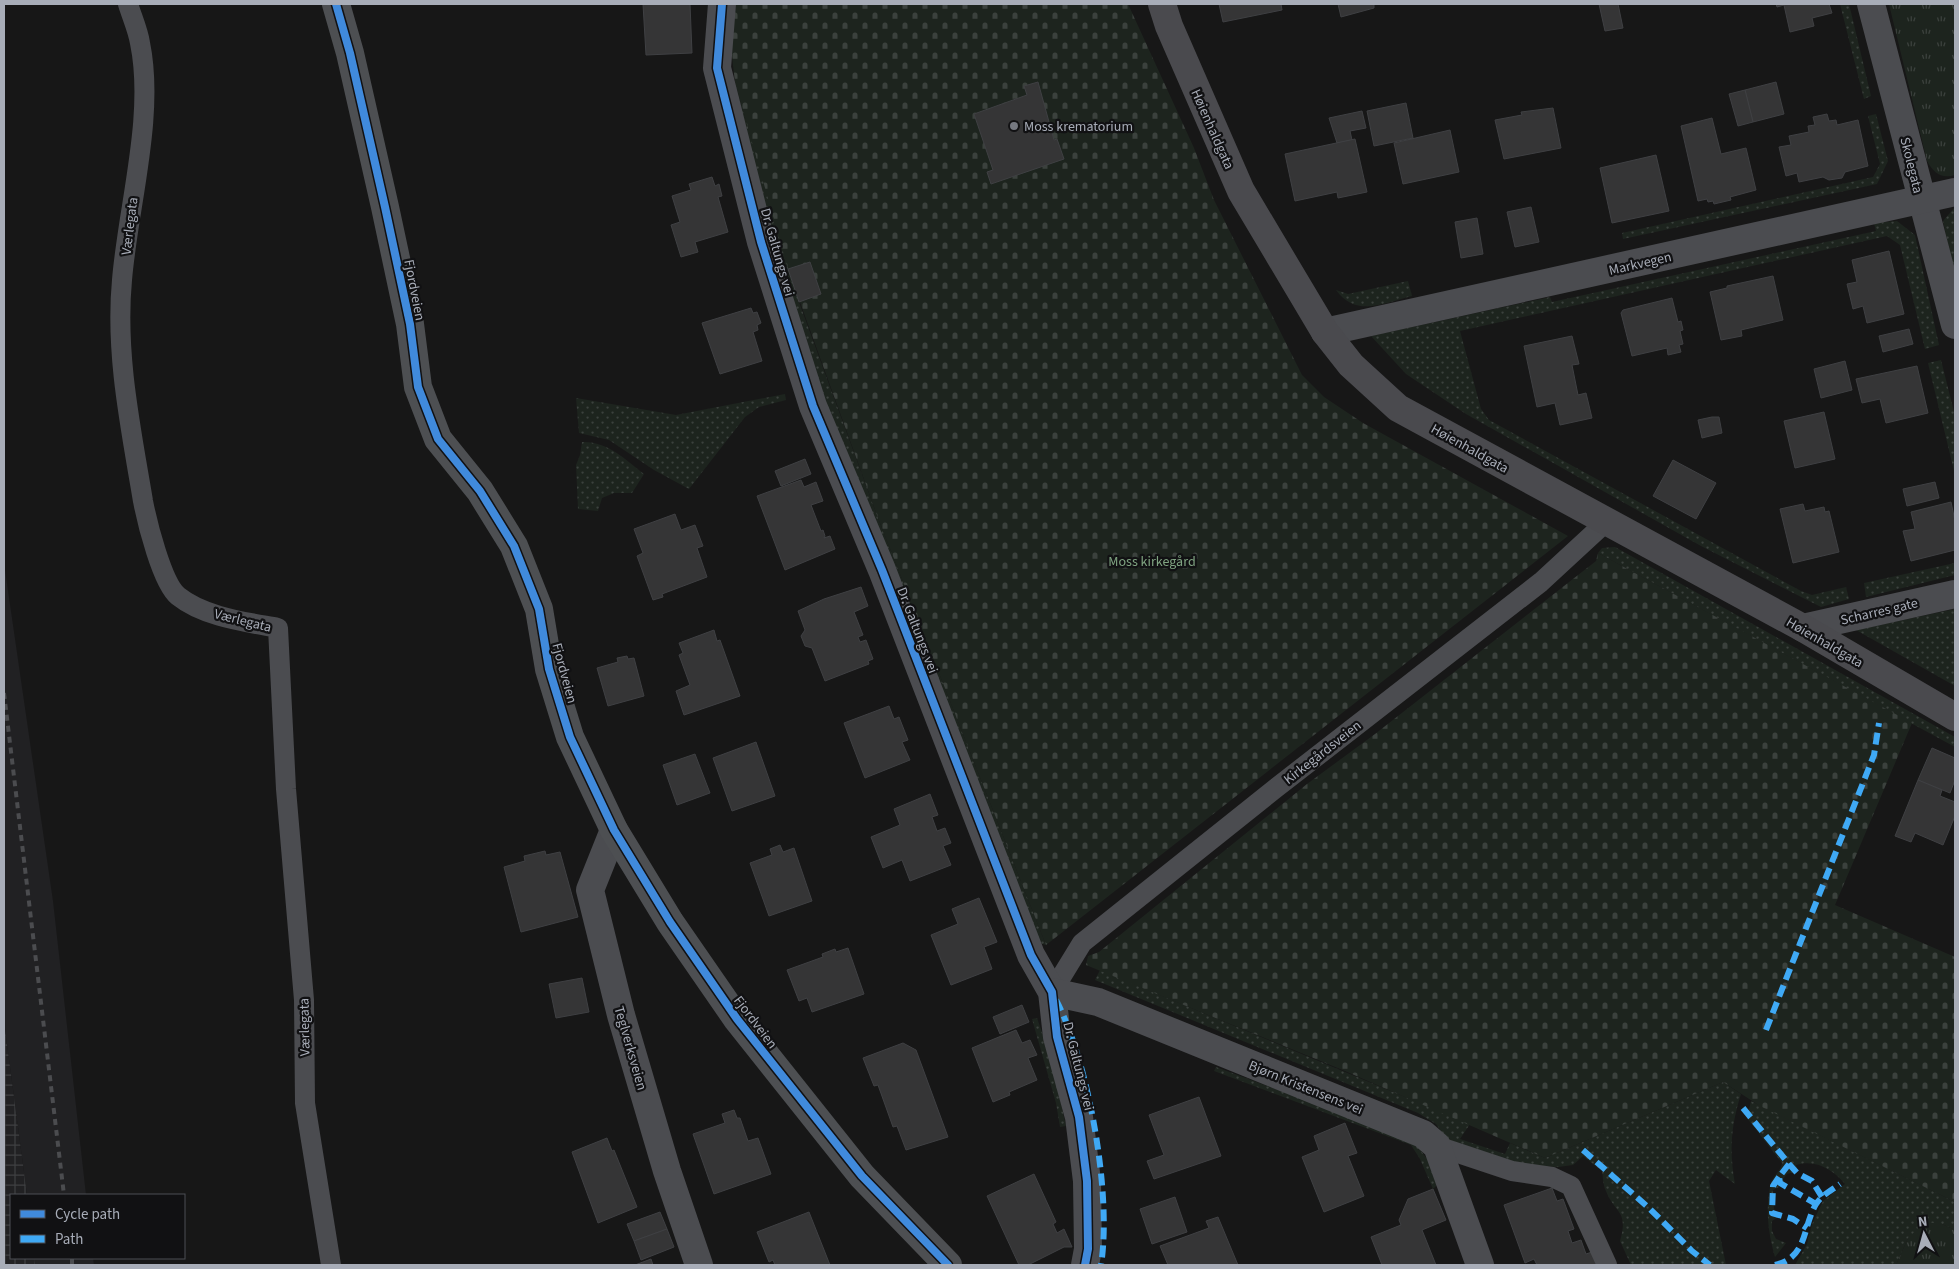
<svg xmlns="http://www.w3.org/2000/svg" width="1959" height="1269" font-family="'Source Sans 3',sans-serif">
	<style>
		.built { fill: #212123 }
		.industrial { fill: url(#industrial-grid) }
		.grass { fill: url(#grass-dots) }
		.cemetery { fill: url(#cemetery-stones) }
		.park { fill: url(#park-tufts) }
		.building { fill: #353536; stroke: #3f4043 }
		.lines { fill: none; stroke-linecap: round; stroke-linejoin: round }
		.lane { stroke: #4b4c50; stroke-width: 20 }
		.street { stroke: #4b4c50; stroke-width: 28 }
		.secondary { stroke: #4a4a4e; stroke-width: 28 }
		.primary { stroke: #4d4f52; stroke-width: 28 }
		.rail { stroke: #4b4c4f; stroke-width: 4; stroke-dasharray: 6 5; stroke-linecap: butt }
		.quiet { stroke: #3fa9f5; stroke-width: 6; stroke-dasharray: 12 6; stroke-linecap: butt }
		.cycleway-casing { stroke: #111113; stroke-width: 11 }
		.cycleway { stroke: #408adc; stroke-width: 8 }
		.poi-dot { fill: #757880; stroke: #111113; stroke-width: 2 }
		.labels { text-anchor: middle; stroke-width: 4.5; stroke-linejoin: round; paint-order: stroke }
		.poi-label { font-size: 14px; fill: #a8adb8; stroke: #111113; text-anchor: start }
		.street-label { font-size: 14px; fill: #a8adb8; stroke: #111113 }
		.park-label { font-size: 14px; fill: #7fa381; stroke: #111113 }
	</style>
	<defs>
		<pattern id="industrial-grid" width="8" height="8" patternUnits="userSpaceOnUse" patternTransform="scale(1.25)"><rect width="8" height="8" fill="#212123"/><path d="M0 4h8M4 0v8" fill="none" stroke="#3e3f41"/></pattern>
		<pattern id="grass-dots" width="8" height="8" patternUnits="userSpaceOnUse" patternTransform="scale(1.25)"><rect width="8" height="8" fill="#1d241e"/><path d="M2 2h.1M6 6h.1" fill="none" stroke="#3b413d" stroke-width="1.8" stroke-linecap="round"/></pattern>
		<pattern id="cemetery-stones" width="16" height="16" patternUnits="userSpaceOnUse" patternTransform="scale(1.25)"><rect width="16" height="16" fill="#1d241e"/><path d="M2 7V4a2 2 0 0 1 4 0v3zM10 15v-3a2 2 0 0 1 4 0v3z" fill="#3b413d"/></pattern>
		<pattern id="park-tufts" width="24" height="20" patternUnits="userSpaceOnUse" patternTransform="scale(1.25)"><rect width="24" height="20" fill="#1d241e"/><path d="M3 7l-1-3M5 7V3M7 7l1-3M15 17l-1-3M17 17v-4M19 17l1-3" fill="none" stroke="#3b413d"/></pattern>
	</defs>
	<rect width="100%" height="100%" fill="#171717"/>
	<g class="built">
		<polygon points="4,563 53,901 86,1195 27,1195 4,1022"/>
		<polygon points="34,1258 93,1258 94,1265 35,1265"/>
	</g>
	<polygon class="industrial" points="4,1022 27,1195 11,1195 11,1258 34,1258 35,1265 4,1265"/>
	<g class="grass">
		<polygon points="1840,4 1849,4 1871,96 1864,99"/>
		<polygon points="735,82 799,302 878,518 1046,945 1035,942 825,405 726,85"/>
		<polygon points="1876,114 1888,161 1877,184 1623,239 1622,233 1873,177 1880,164 1868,116"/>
		<polygon points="1955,207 1955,278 1943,221"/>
		<polygon points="1897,221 1915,235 1939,345 1925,349 1900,245 1887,236 1460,331 1481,409 1489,420 1801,591 1812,595 1846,587 1849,599 1821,607 1701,546 1466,414 1406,374 1371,336 1550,297 1552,302 1876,231 1874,223"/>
		<path d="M1408,281L1412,296C1384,303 1356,318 1336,290L1348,294Z"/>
		<polygon points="1941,360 1955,416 1955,475 1928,363"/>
		<polygon points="785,394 786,400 759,407 745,417 689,489 654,470 609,440 579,433 576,398 676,415"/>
		<path d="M582,442C607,441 625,459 644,474L632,493H614L602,498L598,511L578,509L576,465L580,455Z"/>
		<polygon points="1615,547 1955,737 1955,747 1598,553 1602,548"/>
		<polygon points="1955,563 1955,575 1866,597 1864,583"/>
		<polygon points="1955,609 1955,686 1856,630"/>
		<path d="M1100,970L1470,1124L1460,1139L1505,1154L1510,1143L1545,1158L1723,1082L1741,1094C1731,1125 1729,1151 1735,1184L1716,1170L1709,1181L1726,1265H1631L1620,1241C1629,1210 1615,1214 1606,1191C1603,1185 1603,1177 1602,1171L1583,1156L1573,1165L1558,1167L1530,1166L1501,1159L1447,1139L1436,1124L1418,1113L1095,980Z"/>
		<polygon points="1037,1018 1050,1055 1066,1126 1060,1127 1056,1103 1032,1019"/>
		<polygon points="1216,1067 1308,1101 1417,1145 1429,1162 1437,1185 1433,1189 1420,1159 1411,1145 1214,1071"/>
		<path d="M1751,1101L1955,1202V1230L1942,1224L1908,1238L1896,1265H1795L1807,1244L1812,1224L1823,1201L1845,1184C1833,1169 1815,1159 1796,1165L1797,1171L1787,1174L1783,1179L1785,1184L1773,1190L1774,1209L1778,1217L1772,1221V1231L1776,1239L1786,1243L1775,1257C1768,1233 1765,1208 1771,1183C1773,1176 1781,1171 1782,1163L1747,1118Z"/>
	</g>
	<g class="cemetery">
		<polygon points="736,4 1128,4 1194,148 1214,200 1302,375 1324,397 1363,423 1568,536 1046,945 878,518 788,269 735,82 731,48"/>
		<polygon points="1598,553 1912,723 1835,905 1955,957 1955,1202 1760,1106 1723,1082 1545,1158 1345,1071 1086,965 1088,956 1099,952 1307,784 1375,734 1596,561"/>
	</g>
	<g class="park">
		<path d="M1889,4H1955V175C1941,179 1934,173 1927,161Z"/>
		<polygon points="1925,1222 1942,1224 1955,1230 1955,1265 1896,1265 1908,1238"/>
	</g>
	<g class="building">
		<polygon points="643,4 690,4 692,53 646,55"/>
		<polygon points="1219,4 1281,4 1282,10 1223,22"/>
		<polygon points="1338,4 1374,4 1374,8 1341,17"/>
		<polygon points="1599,4 1618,4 1623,28 1605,31"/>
		<polygon points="1776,4 1829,4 1832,13 1812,18 1814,26 1790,32 1784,5 1777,7"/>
		<polygon points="1038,82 1054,140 1057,139 1064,159 991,184 987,172 993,170 974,114 1027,95 1024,86"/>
		<polygon points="1776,82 1784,114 1753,122 1745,90"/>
		<polygon points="1745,90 1753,122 1738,126 1729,94"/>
		<polygon points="1406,103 1413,138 1374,146 1367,111"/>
		<polygon points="1553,108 1561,148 1504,159 1495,120 1522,115 1521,112"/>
		<polygon points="1362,111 1366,128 1350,131 1352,140 1337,143 1329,118"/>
		<polygon points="1827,114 1829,121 1836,120 1837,125 1858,120 1868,166 1845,172 1842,178 1829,180 1823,177 1799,182 1797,173 1786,176 1779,147 1791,145 1789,136 1809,132 1808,126 1815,125 1813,117"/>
		<polygon points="1712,118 1721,154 1746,148 1756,190 1730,197 1731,200 1714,204 1713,201 1708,202 1707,199 1698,201 1681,126"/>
		<polygon points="1450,130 1459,172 1403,184 1394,143"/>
		<polygon points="1355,139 1367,192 1338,198 1337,192 1295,201 1285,154"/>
		<polygon points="1656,155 1669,211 1612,223 1600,168"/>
		<polygon points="712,177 715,186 719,184 722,196 718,197 728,232 695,242 698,252 681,257 671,225 680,222 672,196 691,190 689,184"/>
		<polygon points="1531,207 1539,242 1515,247 1507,212"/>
		<polygon points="1477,218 1483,254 1461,258 1455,222"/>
		<polygon points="1889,251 1904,314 1867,323 1863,306 1853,309 1847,284 1857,282 1852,260"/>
		<polygon points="810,262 821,294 799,302 788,269"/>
		<polygon points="1773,276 1783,320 1741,330 1742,336 1721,340 1710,292 1727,288 1727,286"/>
		<polygon points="1672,298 1678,322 1681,321 1683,330 1680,331 1683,344 1679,345 1681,352 1668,355 1667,348 1632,356 1621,313 1623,310"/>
		<polygon points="751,308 753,313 757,312 761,323 757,325 758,330 753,332 762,361 720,374 702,323"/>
		<polygon points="1909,329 1913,344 1883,352 1879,336"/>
		<polygon points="1572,336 1579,364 1572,365 1578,395 1586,393 1592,418 1560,425 1555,403 1537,407 1524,346"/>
		<polygon points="1845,361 1852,390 1821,398 1814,369"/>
		<polygon points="1917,366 1928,413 1886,423 1880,399 1862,403 1856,379"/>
		<polygon points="1824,412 1835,459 1795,468 1784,421"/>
		<polygon points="1712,417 1719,417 1722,433 1702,438 1698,420"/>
		<polygon points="805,459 811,474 781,486 775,471"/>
		<polygon points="1673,460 1716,483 1696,519 1653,496"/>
		<polygon points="801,480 804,487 816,482 823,501 811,505 821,531 823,530 825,536 824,538 830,536 835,549 785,570 757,496"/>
		<polygon points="1935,482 1939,498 1907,506 1903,489"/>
		<polygon points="1951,502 1955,521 1955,550 1911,561 1903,531 1915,529 1911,512"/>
		<polygon points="1803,504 1805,511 1824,507 1825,512 1829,511 1839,552 1793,563 1780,509"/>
		<polygon points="675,514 681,530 695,525 703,546 697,548 707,577 662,594 663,597 653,600 637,556 643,553 634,529"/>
		<polygon points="861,587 868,606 854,612 863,635 858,637 860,642 866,640 873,659 868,661 869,664 825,681 812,648 805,646 801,636 805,630 798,611 824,599"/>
		<polygon points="714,630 717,641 720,640 740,696 684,715 676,691 690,685 679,655 683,653 679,643"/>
		<polygon points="627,656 628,659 634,658 644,696 608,706 597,668 618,662 617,658"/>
		<polygon points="889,706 894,719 899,717 908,740 902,742 910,760 865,778 844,723"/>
		<polygon points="756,742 775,796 732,811 713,758"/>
		<polygon points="1932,748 1955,758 1955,780 1950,793 1918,780"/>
		<polygon points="695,754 710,793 677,805 663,765"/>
		<polygon points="1918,780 1942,790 1940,796 1955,802 1955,816 1943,845 1915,833 1911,842 1895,836"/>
		<polygon points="930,794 938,815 932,817 937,831 945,828 951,843 943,846 951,865 910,881 902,860 883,868 871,837 900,825 894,809"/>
		<polygon points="780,845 783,852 794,848 812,901 769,916 750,863 772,855 770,849"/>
		<polygon points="545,851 546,855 560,852 578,917 521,932 504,867 525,861 524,856"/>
		<polygon points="979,898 997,942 984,947 992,969 951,985 931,935 958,924 952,909"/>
		<polygon points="848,948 864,994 812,1012 807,998 799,1001 787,970 823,957 822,954 835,949 836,952"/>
		<polygon points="582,978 589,1012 556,1018 549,984"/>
		<polygon points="1022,1005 1029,1022 1000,1034 993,1017"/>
		<polygon points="1016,1030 1022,1043 1030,1040 1037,1055 1028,1058 1037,1080 1009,1092 1010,1095 993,1102 972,1048"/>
		<polygon points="903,1043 916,1050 948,1137 906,1150 897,1126 893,1127 878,1085 874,1086 863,1058"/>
		<polygon points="1199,1097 1221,1156 1154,1179 1147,1161 1164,1155 1149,1115"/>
		<polygon points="734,1110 737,1118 740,1118 748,1141 758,1138 771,1174 714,1194 693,1134 725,1123 722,1114"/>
		<polygon points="1345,1123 1357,1153 1348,1156 1364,1196 1324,1212 1302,1157 1319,1150 1314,1136"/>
		<polygon points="607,1138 612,1151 614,1150 637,1207 598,1223 572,1152"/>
		<polygon points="1034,1174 1056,1222 1053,1224 1057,1233 1064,1229 1072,1247 1064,1247 1028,1265 1019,1265 987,1196"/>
		<polygon points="1552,1188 1557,1201 1563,1199 1574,1229 1568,1231 1572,1243 1581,1240 1586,1254 1592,1252 1597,1265 1537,1265 1534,1259 1525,1263 1504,1205"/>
		<polygon points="1433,1189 1446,1220 1422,1230 1436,1265 1382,1265 1371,1237 1401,1225 1399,1220 1408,1199"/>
		<polygon points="1175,1197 1187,1232 1152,1244 1140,1209"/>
		<polygon points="660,1212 667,1229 634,1241 627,1224"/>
		<polygon points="809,1212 830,1265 775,1265 773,1260 769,1262 757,1232"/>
		<polygon points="1218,1217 1238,1265 1168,1265 1160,1246 1209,1228 1206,1221"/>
		<polygon points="667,1229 674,1247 641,1260 634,1241"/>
		<polygon points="651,1259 653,1265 635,1265"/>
	</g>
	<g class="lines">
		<g class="lane">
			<path d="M128,4C132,17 138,30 140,43C155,116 128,206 122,280C115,354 131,429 143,501C147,522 162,583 178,596C204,617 246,622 278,628L286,789L304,1000L305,1103L331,1265"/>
			<polyline points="1052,992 1082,943 1276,788 1541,582 1606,522"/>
			<polyline points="1437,1146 1512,1171 1552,1177 1571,1186 1607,1265"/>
		</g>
		<g class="street">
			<polyline points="722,4 717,68 761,242 813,406 882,570 1031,955 1052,992 1057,1037 1079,1117 1087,1181 1088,1249 1085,1265"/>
			<polyline points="1871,4 1955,325"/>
			<polyline points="1325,332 1955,192"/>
			<polyline points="1803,628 1955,594"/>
			<polyline points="614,830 590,890 621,1015 667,1171 699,1265"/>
			<polyline points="1052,992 1098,1002 1423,1134 1437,1146 1480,1265"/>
		</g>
		<polyline class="secondary" points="1162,4 1169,26 1241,191 1325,332 1351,365 1398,408 1803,628 1955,717"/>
		<polyline class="primary" points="336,4 350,53 385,207 410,324 418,387 438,439 480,491 514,546 539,609 549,669 570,737 614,830 670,922 737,1019 862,1176 948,1265"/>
		<g class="rail">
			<polyline points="4,693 64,1195"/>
			<polyline points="72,1258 72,1265"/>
		</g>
		<g class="quiet">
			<path d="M1056,1000C1089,1063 1112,1195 1101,1265"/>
			<polyline points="1766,1030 1874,755 1879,723"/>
			<polyline points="1743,1108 1789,1164 1797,1173 1812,1181 1822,1197"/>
			<polyline points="1583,1150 1649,1208 1692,1251 1710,1265"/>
			<polyline points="1789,1164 1779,1177 1780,1183 1816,1204"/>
			<polyline points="1779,1177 1773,1186 1772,1213 1793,1219 1807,1228"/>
			<path d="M1775,1265C1808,1257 1802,1228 1816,1204C1822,1195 1832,1190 1840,1184"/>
		</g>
		<g class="cycleway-casing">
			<g id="cycleway">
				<polyline points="336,4 350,53 385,207 410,324 418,387 438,439 480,491 514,546 539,609 549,669 570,737 614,830 670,922 737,1019 862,1176 948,1265"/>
				<polyline points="722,4 717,68 761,242 813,406 882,570 1031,955 1052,992 1057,1037 1079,1117 1087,1181 1088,1249 1085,1265"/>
			</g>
		</g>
		<use href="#cycleway" class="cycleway"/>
	</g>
	<circle class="poi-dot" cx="1014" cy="126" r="5"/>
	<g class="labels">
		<g class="poi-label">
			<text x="1024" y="131">Moss krematorium</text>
		</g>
		<g class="street-label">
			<text transform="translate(1213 129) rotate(66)" y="5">Høienhaldgata</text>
			<text transform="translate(1912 165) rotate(76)" y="5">Skolegata</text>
			<text transform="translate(129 226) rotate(-83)" y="5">Værlegata</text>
			<text transform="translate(778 252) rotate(74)" y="5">Dr. Galtungs vei</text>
			<text transform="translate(1640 263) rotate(-13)" y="5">Markvegen</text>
			<text transform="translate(415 290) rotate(79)" y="5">Fjordveien</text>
			<text transform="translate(1470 448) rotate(29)" y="5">Høienhaldgata</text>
			<text transform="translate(1879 611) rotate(-13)" y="5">Scharres gate</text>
			<text transform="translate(243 620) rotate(14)" y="5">Værlegata</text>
			<text transform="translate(918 630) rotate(69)" y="5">Dr. Galtungs vei</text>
			<text transform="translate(1825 642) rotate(30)" y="5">Høienhaldgata</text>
			<text transform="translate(565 673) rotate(75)" y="5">Fjordveien</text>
			<text transform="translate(1322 752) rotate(-38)" y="5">Kirkegårdsveien</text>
			<text transform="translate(756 1022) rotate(53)" y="5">Fjordveien</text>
			<text transform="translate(304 1027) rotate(-91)" y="5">Værlegata</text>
			<text transform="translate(631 1048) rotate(74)" y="5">Teglverksveien</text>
			<text transform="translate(1079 1066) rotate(76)" y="5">Dr. Galtungs vei</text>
			<text transform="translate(1306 1087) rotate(22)" y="5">Bjørn Kristensens vei</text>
		</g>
		<g class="park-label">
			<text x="1152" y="566">Moss kirkegård</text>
		</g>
	</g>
	<rect width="1959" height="1269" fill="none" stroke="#a8adb8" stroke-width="10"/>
	<rect x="10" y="1194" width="175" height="65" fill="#111113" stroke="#4d4f55"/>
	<rect x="20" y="1210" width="25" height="8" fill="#408adc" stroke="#4d4f55"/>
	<text x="55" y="1219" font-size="15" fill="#a8adb8">Cycle path</text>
	<rect x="20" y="1235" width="25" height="8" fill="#3fa9f5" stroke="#4d4f55"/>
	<text x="55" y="1244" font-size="15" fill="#a8adb8">Path</text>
	<g transform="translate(1924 1234) rotate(354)" stroke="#111113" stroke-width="4" paint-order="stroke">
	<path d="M0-4L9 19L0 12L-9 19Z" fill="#a8adb8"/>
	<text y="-8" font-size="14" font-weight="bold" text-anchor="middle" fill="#a8adb8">N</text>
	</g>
</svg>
